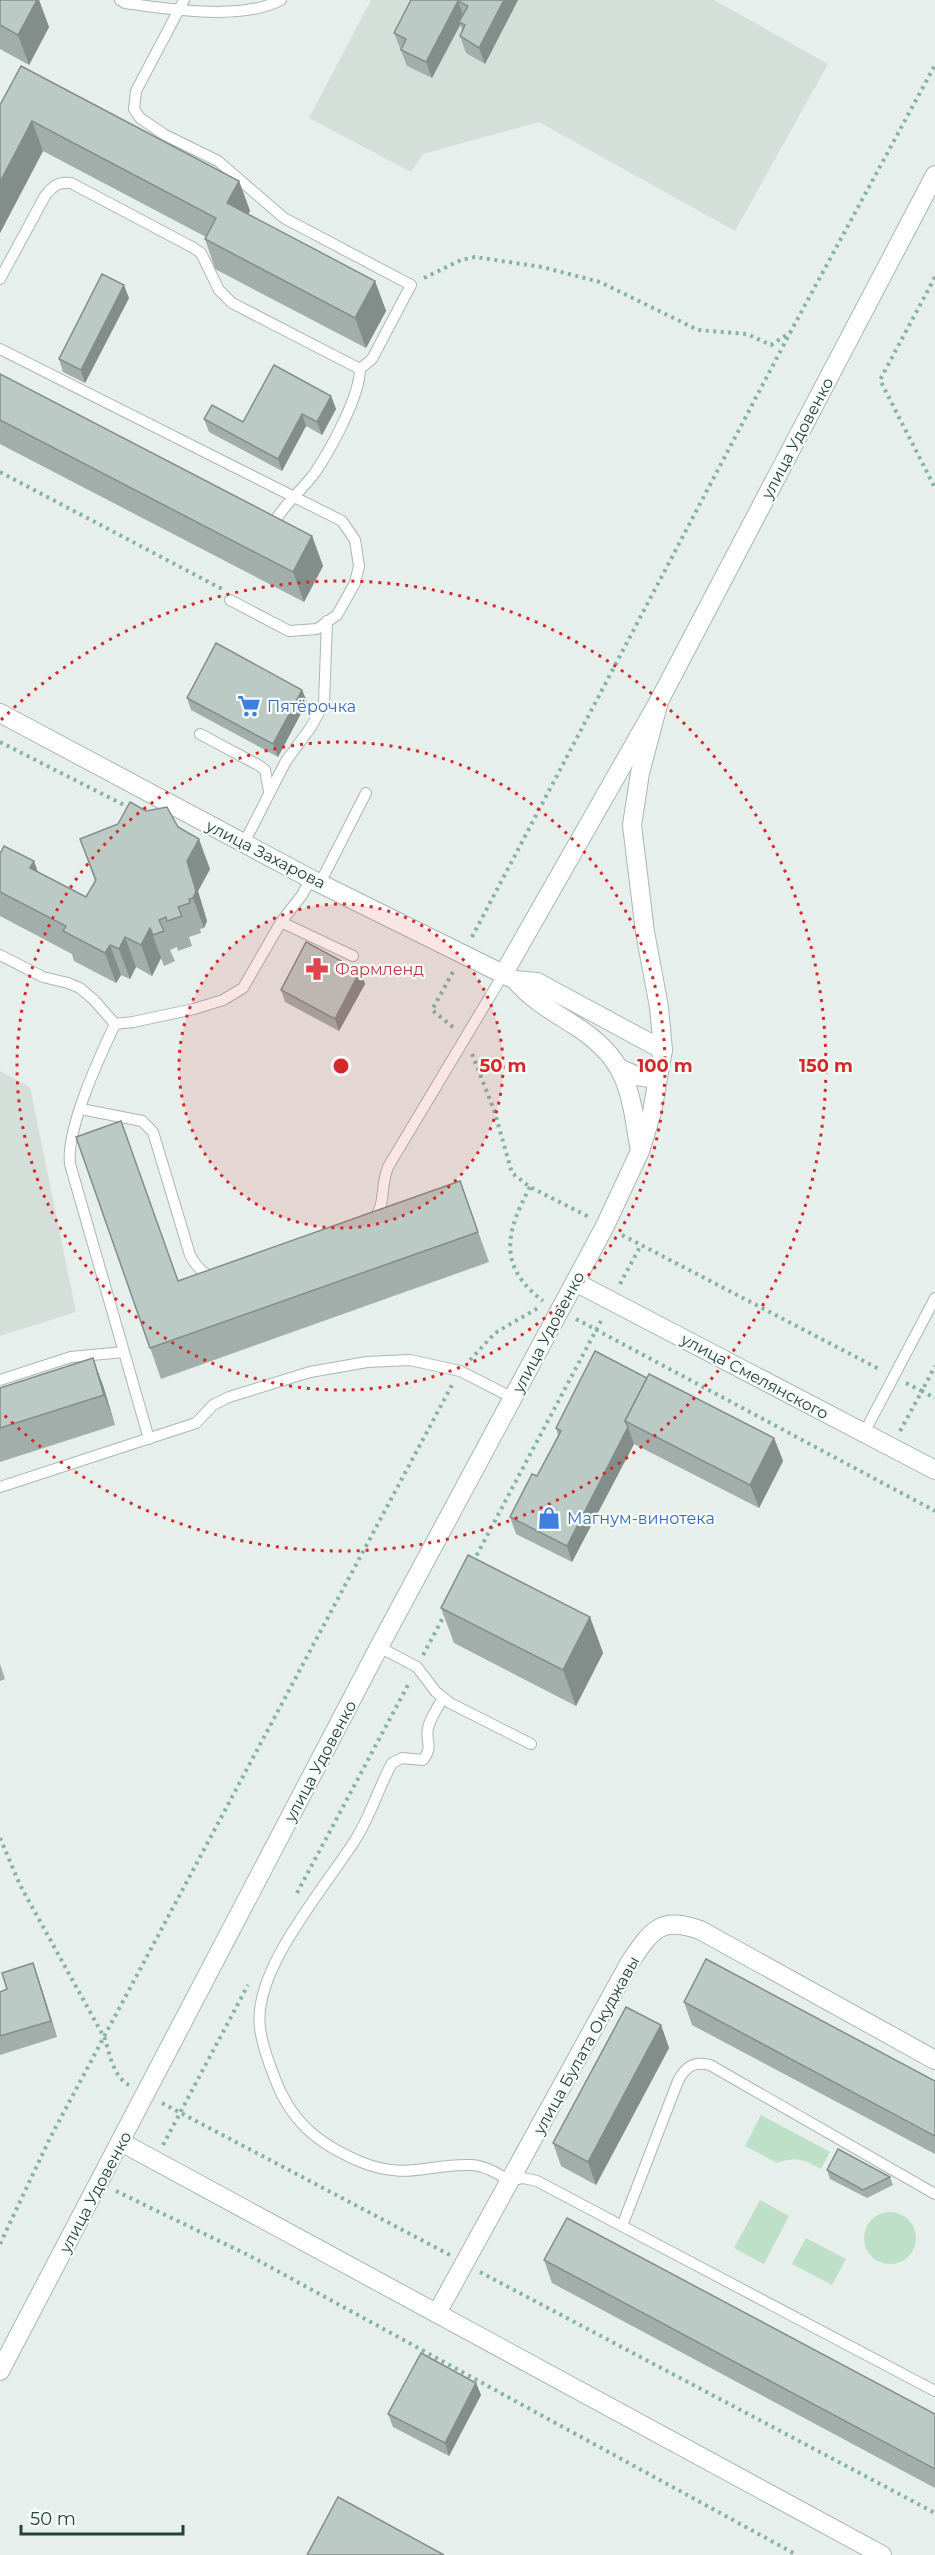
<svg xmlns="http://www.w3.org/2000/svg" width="935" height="2555" font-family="Montserrat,sans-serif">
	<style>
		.built { fill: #d4dfda }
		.green { fill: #bfe0c8 }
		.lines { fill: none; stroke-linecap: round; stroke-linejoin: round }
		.service-casing { stroke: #a8b8b2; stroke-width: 12 }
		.minor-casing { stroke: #a8b8b2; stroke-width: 20 }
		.path { stroke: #86b3a5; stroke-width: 4; stroke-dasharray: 3 4.5; stroke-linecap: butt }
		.service { stroke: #fff; stroke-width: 10 }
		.minor { stroke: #fff; stroke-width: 18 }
		.wall { fill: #a1aea9 }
		.shaded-wall { fill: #838d89 }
		.building { fill: #bbcac4; stroke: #838d89; stroke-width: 1.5 }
		.ring { fill: none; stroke: #d62828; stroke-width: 3; stroke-dasharray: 3 6 }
		.labels { text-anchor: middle; stroke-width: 4.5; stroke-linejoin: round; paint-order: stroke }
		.street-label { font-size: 16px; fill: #24423a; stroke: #f7fbf9 }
		.shop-label { font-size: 16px; fill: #366cbe; stroke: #f7fbf9; text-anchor: start }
		.health-label { font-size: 16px; fill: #be3a42; stroke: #f7fbf9; text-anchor: start }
		.centre { fill: #d62828; stroke: #f7fbf9; stroke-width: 3 }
		.ring-label { font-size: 18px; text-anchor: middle; font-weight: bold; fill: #d62828; stroke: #f7fbf9; stroke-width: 4.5; stroke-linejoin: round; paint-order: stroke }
	</style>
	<rect width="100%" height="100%" fill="#e6efeb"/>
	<g class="built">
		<polygon points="371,0 714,0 828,64 735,231 539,122 423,154 411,172 309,118"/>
		<polygon points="0,1071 30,1087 76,1312 0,1336"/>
	</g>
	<g class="green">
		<path d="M761,2115L830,2152L821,2169C804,2159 796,2156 777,2163L745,2146Z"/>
		<polygon points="760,2200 789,2216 764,2264 734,2248"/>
		<circle cx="890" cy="2238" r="26"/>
		<polygon points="806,2238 846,2259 832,2285 792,2264"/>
	</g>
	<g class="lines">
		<g class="service-casing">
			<g id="service">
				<path d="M120,0L125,3C168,9 241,21 281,0"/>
				<path d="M0,279L45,196C52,187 58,181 71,183L192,247L201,253L219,290L232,303L360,369L372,359L411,285L284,218L218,161L165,135L140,118L134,109L136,91L184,0"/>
				<polyline points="0,349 342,521 355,540 359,566 355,583 337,615 317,629 289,631 230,600"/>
				<path d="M270,528C282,507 299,493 314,474C330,451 360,396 360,369"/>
				<polyline points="200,734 260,766 265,770 269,791"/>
				<polyline points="244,843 286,761 311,727 324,703 327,621"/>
				<polyline points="320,883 366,793"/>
				<polyline points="281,922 353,956"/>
				<path d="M0,955L43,977L68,983L80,988L94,1000L115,1024C99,1058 66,1129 70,1164L149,1439"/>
				<polyline points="115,1024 133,1022 194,1009 223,1000 243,988 281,922 302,895 311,879"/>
				<path d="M81,1109L142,1121L153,1132L190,1255C196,1266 203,1275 216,1277"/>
				<path d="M374,1219C386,1204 380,1187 388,1167L504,973"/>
				<polyline points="0,1380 71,1357 124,1352"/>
				<polyline points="864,1433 935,1298"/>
				<polyline points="0,1487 196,1423 213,1405 229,1397 310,1372 367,1362 410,1360 460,1371 513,1398"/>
				<polyline points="379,1647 417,1667 436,1692 450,1703 531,1744"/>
				<path d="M443,1698C438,1707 430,1718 428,1728C425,1743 434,1745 423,1760L402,1758L392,1763C379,1787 371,1814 357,1837C327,1886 252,1969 260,2028C262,2044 268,2061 274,2076C290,2121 318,2144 361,2162C408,2181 429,2163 472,2165C486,2166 498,2174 510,2181L523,2178L537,2181L622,2226"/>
				<path d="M935,2194L710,2065C694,2061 686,2066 678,2081L622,2226L935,2391"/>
			</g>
		</g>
		<g class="minor-casing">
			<g id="minor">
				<path d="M0,713L311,879L515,980C532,1000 552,1011 574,1025C627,1058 630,1089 639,1146"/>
				<polyline points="504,973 659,701 935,175"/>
				<polyline points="515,980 537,982 663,1050"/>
				<polyline points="621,1069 637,1076 657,1079"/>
				<polyline points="575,1282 935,1470"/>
				<polyline points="121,2142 882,2555"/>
				<path d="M437,2313L630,1962C652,1930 660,1916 700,1930L935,2060"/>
				<polyline points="0,2371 379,1647 605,1226 640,1151 652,1112 663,1050 659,1007 645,932 632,825 640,773 659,701"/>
			</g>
		</g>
		<g class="path">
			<polyline points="935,277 880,380 935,488"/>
			<polyline points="424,278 461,260 475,257 542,267 600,282 698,330 747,334 771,345 791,332"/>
			<polyline points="0,472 222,589"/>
			<polyline points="0,742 130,808"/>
			<polyline points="472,937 791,331 935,65"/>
			<polyline points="453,972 432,1010 454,1028"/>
			<polyline points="472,1054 494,1110 512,1173 530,1187 589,1217"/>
			<path d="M530,1187C506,1232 497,1266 543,1301"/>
			<polyline points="622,1235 881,1370"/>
			<polyline points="620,1284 641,1245"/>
			<polyline points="576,1319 935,1511"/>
			<polyline points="470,1360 495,1333 538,1308"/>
			<polyline points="906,1383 922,1391 935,1366"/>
			<polyline points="900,1431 922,1391 935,1398"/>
			<polyline points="473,1562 603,1317"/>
			<polyline points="423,1655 445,1614"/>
			<path d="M0,1838L20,1885L105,2039C109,2053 114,2078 129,2085"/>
			<polyline points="297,1893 409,1683"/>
			<polyline points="162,2103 450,2255"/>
			<polyline points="163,2145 248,1985"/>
			<polyline points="116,2191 250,2256 797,2555"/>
			<polyline points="0,2244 50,2138 452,1385"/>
			<polyline points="480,2272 935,2513"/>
		</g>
		<use href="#service" class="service"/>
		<use href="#minor" class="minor"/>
	</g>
	<g class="wall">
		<polygon points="0,0 39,0 49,27 29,65 0,49"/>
		<polygon points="411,0 518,0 485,64 466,53 460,36 463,31 460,25 432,78 407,66 394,33"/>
		<polygon points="0,105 239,181 250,211 248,214 375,281 386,311 366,348 215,269 205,239 206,237 43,151 0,233"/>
		<polygon points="129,298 85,383 63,372 59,359"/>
		<polygon points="0,374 312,536 323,566 304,602 0,444"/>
		<polygon points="331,396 336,409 322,435 306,426 282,471 209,432 204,419 243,422"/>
		<polygon points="302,690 307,702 278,757 191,710 187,698"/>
		<polygon points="178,827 210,869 198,891 207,921 204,928 200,929 201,933 189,937 192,946 178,951 177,947 170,950 175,961 164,966 161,958 152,976 136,967 130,979 121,975 116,983 74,961 72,954 0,916 0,852 86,897 95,881 80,839"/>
		<polygon points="360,971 365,984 339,1031 285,1002 281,990"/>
		<polygon points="76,1137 178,1281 460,1181 489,1262 161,1379"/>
		<polygon points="93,1358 115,1425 0,1462 0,1388"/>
		<polygon points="647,1378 774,1438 783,1461 759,1508 634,1444 572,1562 516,1534 510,1517 537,1476 558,1435 556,1428"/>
		<polygon points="441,1608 590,1617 603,1653 576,1706 454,1643"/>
		<polygon points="0,1664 5,1679 0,1681"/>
		<polygon points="33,1963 57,2037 0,2055 0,1992 7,1989"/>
		<polygon points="684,2002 935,2081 935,2154 692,2025"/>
		<polygon points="661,2025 669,2048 596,2185 561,2166 553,2143"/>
		<polygon points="827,2170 890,2177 893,2185 867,2198 830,2179"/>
		<polygon points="544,2260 935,2414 935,2488 552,2283"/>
		<polygon points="476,2383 481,2395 449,2456 393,2427 388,2414"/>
	</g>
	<g class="shaded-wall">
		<polygon points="37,0 39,0 49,27 29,65 18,35"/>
		<polygon points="504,0 518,0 485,64 479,48"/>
		<polygon points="458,1 464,17 459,22 460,25 432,78 426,62"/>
		<polygon points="32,121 43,151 0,233 0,182"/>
		<polygon points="239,181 250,211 238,233 227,203"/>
		<polygon points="375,281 386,311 366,348 355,318"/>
		<polygon points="124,285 129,298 85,383 81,370"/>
		<polygon points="331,396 336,409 322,435 317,422"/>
		<polygon points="302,414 306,426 282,471 278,459"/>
		<polygon points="312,536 323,566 304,602 293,572"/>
		<polygon points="302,690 307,702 278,757 273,744"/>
		<polygon points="199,839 210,869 198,891 207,921 204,928 193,898 187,861"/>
		<polygon points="34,861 45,891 30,868"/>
		<polygon points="150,928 161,958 152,976 141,945"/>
		<polygon points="125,937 136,967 130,979 119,949"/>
		<polygon points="110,945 121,975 116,983 105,953"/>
		<polygon points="360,971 365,984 339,1031 335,1019"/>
		<polygon points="93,1358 104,1388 115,1425 104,1395"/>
		<polygon points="628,1427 634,1444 572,1562 567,1546"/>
		<polygon points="774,1438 783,1461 759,1508 750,1485"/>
		<polygon points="590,1617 603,1653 576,1706 563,1670"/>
		<polygon points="33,1963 39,1980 57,2037 51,2021"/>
		<polygon points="661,2025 669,2048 596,2185 588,2162"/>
		<polygon points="476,2383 481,2395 449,2456 445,2443"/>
	</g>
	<g class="building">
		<polygon points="0,0 37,0 18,35 0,25"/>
		<polygon points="411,0 504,0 479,48 460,36 465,25 459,22 468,6 458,1 426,62 401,50 406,39 394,33"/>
		<polygon points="21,66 239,181 227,203 375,281 355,318 205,239 216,218 32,121 0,182 0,105"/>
		<polygon points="102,274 124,285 81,370 59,359"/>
		<polygon points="274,365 331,396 317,422 302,414 278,459 204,419 212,405 243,422"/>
		<polygon points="0,374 312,536 293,572 0,420"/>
		<polygon points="216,643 302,690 273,744 187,698"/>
		<polygon points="130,802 146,811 167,807 178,827 199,839 187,861 196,891 193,898 189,899 190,903 178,907 182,916 167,921 166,917 159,920 164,931 153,935 150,928 141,945 125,937 119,949 110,945 105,953 63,931 66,926 0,892 0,852 1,852 4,846 34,861 30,868 86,897 96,880 80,839 118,824"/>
		<polygon points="306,942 360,971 335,1019 281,990"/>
		<polygon points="121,1121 178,1281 460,1181 478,1232 150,1348 76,1137"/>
		<polygon points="595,1351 647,1378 625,1421 628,1427 567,1546 510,1517 532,1474 537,1476 561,1431 556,1428"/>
		<polygon points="93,1358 104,1395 0,1428 0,1388"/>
		<polygon points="649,1374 774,1438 750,1485 625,1421"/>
		<polygon points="468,1555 590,1617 563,1670 441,1608"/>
		<polygon points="706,1959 935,2081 935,2136 684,2002"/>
		<polygon points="33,1963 51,2021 0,2036 0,1992 7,1989 2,1973"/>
		<polygon points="626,2007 661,2025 588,2162 553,2143"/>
		<polygon points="838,2149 890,2177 863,2190 827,2170"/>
		<polygon points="567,2218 935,2414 935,2469 544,2260"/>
		<polygon points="421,2353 476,2383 445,2443 388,2414"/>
		<polygon points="338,2497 444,2555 307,2555"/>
	</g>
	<circle cx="341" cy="1066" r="162" fill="#d62828" fill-opacity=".12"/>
	<g class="ring">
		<circle cx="341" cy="1066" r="162"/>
		<circle cx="341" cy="1066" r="324"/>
		<path d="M1 720A485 485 0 1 1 1 1412"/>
	</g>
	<defs>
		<g id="supermarket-bare" transform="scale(1.8)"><path d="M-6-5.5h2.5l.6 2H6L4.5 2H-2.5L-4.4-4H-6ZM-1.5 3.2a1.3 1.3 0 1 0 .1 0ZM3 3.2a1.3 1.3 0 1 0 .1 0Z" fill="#3f7fe0" stroke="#f7fbf9" stroke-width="2.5" paint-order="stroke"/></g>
		<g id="pharmacy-bare" transform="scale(1.8)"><path d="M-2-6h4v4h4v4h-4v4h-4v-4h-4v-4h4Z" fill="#e0444e" stroke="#f7fbf9" stroke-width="2.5" paint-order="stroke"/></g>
		<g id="shop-bare" transform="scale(1.8)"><path d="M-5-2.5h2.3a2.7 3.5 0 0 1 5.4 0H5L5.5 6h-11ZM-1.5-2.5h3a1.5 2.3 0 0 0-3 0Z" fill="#3f7fe0" stroke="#f7fbf9" stroke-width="2.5" paint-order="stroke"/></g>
	</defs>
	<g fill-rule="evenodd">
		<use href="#supermarket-bare" x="249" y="706"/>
		<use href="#pharmacy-bare" x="317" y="969"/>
		<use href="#shop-bare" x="549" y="1518"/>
	</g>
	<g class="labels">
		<g class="street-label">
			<text transform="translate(797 438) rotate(-62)" y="6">улица Удовенко</text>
			<text transform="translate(266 854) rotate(27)" y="6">улица Захарова</text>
			<text transform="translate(548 1332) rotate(-62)" y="6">улица Удовенко</text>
			<text transform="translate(755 1376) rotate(28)" y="6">улица Смелянского</text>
			<text transform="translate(320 1761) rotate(-62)" y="6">улица Удовенко</text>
			<text transform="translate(586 2045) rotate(-61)" y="6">улица Булата Окуджавы</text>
			<text transform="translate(95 2192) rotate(-62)" y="6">улица Удовенко</text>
		</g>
		<g class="shop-label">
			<text x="267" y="712">Пятёрочка</text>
			<text x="567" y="1524">Магнум-винотека</text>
		</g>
		<g class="health-label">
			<text x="335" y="975">Фармленд</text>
		</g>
	</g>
	<circle cx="341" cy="1066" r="9" class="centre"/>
	<g class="ring-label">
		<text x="503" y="1072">50 m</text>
		<text x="665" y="1072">100 m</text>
		<text x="826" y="1072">150 m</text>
	</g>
	<path d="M21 2525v9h162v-9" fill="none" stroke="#24423a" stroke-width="3"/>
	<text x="30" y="2525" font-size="18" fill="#24423a" stroke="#f7fbf9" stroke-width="4.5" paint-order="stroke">50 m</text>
</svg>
